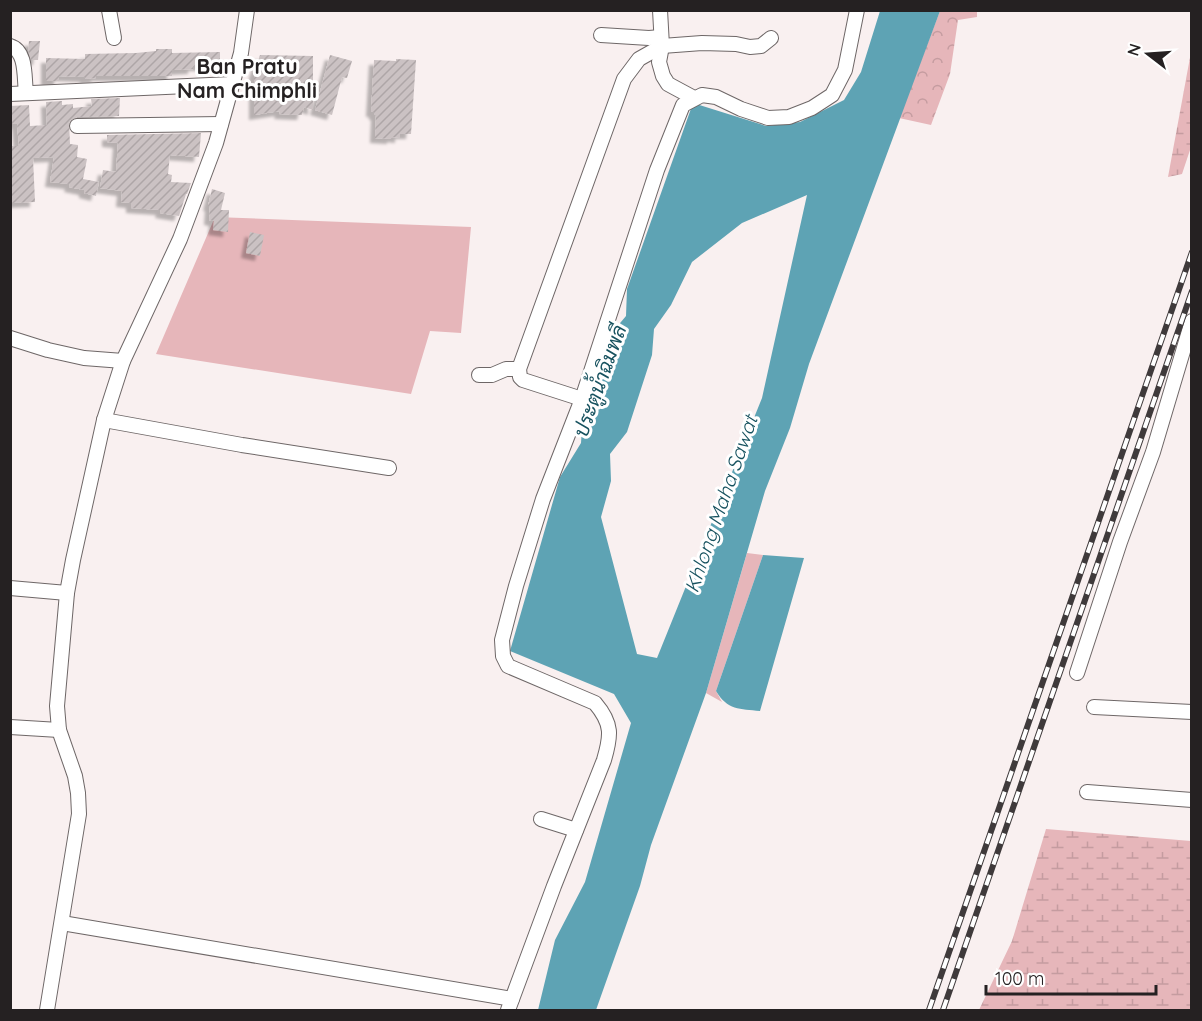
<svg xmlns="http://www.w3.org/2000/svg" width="1202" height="1021" font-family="Quicksand,Sarabun,sans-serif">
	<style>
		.green { fill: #e6b6ba }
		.forest { fill: url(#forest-crowns) }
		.wetland { fill: url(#wetland-marsh) }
		.water { fill: #5ea3b4; fill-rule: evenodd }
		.building { fill: url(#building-hatch); filter: url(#shadow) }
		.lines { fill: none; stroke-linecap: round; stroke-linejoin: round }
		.minor-casing { stroke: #6e6767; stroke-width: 16 }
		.minor { stroke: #fff; stroke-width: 14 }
		.rail-casing { stroke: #3f3a3b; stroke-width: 6 }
		.rail { stroke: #fff; stroke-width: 4; stroke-dasharray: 11; stroke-linecap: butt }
		.labels { text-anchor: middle; stroke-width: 6; stroke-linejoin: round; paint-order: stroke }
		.water-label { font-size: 20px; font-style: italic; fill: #17525f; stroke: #fff }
		.quarter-label { font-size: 21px; font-weight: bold; fill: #252122; stroke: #fff }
	</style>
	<defs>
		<pattern id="forest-crowns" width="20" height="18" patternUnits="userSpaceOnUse" patternTransform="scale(1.5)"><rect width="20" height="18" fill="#e6b6ba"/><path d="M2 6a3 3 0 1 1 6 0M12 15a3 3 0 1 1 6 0" fill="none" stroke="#c59ca0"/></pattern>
		<pattern id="wetland-marsh" width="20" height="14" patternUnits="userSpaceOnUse" patternTransform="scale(1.5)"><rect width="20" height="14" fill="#e6b6ba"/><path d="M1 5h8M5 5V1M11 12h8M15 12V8" fill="none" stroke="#c59ca0"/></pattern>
		<pattern id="building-hatch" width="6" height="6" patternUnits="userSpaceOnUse" patternTransform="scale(1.5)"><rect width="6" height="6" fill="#cbc2c3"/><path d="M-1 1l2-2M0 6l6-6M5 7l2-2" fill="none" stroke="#aea6a7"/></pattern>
		<filter id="shadow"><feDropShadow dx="-5" dy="5" stdDeviation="1.5" flood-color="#0004"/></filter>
	</defs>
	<rect width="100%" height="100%" fill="#f9f0f0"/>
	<g class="green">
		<polygon points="215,217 471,227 461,333 430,331 411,394 156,354"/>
		<polygon points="747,553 763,555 716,691 722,702 706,693"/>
	</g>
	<polygon class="forest" points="940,11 977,11 977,17 958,20 950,74 931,125 899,118"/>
	<g class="wetland">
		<polygon points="1191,52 1191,147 1182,174 1168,177"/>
		<polygon points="1046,829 1191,841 1191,1010 979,1010 1012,941"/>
	</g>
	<g class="water">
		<path d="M880,11H940L809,364L790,428L765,491L706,693L651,845L640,886L596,1010H538L555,940L585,882L631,723L614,694L510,651L560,477L581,443L583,413L610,335L626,316L627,289L693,103L766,126L800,122L844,100L861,72ZM807,195L762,398L657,658L637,654L601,517L611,481L610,454L627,432L652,355L654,329L671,305L692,262L742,223Z"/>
		<path d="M763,555L804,558L760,711C740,709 727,710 716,691Z"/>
	</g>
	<g class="building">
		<polygon points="29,41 40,41 38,60 31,60 28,51"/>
		<polygon points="156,49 172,49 172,53 220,52 220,66 193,66 193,69 172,70 172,76 96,76 96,78 85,79 85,77 59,76 59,81 46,81 46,58 85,59 85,54 136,53 156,51"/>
		<polygon points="260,55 313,56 313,110 304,107 302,115 279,114 280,111 254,115 254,73"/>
		<polygon points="330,55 352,61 347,78 342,77 332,115 315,110"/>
		<polygon points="396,59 416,60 411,134 400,134 400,138 392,137 392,139 375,138 376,115 374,115 374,112 371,112 374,60 396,61"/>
		<polygon points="120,98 119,116 77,117 69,121 70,144 78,145 77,157 87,159 83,179 99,182 96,196 84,193 84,190 69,187 70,184 50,182 54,157 33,158 35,202 10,203 10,146 19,146 17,124 10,124 10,106 29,105 30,126 47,125 46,102 62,101 62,105 73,104 73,108 92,106 91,99"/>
		<polygon points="201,133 199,157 170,155 168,174 172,175 171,182 191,183 187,194 186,194 179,216 160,213 161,210 131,208 131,203 121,202 122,191 100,188 103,170 116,172 118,143 107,142 107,135"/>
		<polygon points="212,189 225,193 221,210 229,210 228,232 213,230 214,221 209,220 210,206 208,206"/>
		<polygon points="250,232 264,235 260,256 246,253"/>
	</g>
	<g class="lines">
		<g class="minor-casing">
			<g id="minor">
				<polyline points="109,10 114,38"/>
				<polyline points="660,10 662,46 659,62 663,76 668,84 694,98"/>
				<polyline points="601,35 649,38 661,37"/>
				<path d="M10,46C27,51 24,78 26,93"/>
				<polyline points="10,94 232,84"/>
				<polyline points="77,126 221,124"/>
				<polyline points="10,338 48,350 84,358 123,361"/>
				<polyline points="479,375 492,375 506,369 519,369"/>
				<polyline points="582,399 523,380 520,377 519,369 624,79 639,59 662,46 702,43 736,44 750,47 761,46 771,38"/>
				<polyline points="104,420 242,445 389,468"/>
				<polyline points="10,588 67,593"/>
				<polyline points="1077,673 1120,542 1153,452 1192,321"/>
				<polyline points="1094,707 1192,712"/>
				<polyline points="10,727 59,730"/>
				<polyline points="1087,792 1192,800"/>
				<polyline points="541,819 576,830"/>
				<polyline points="62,923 512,999"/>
				<polyline points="47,1010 79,814 78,793 75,776 59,730 57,706 67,593 73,560 104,420 123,361 180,239 216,143 241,53 247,10"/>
				<path d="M508,1010L554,886L604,760C611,736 613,724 595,703L508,666L503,656L502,640L516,586L543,499L582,399L657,170L683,105L702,95L716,97L741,109L768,118L789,117L812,108L832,95L845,70L857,10"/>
			</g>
		</g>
		<use href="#minor" class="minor"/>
		<g class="rail-casing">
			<g id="rail">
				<polyline points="929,1010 1192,252"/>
				<polyline points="943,1010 1192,291"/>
			</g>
		</g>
		<use href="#rail" class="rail"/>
	</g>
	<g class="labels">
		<g class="water-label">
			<text transform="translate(600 381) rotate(-70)" y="7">ประตูน้ำฉิมพลี</text>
			<text transform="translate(721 504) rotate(-71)" y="7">Khlong Maha Sawat</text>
		</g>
		<g class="quarter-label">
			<text x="247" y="74">Ban Pratu<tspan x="247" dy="24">Nam Chimphli</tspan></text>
		</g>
	</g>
	<rect width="1202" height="1021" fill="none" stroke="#252122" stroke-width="24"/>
	<g transform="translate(1148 54) rotate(287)" stroke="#ffffff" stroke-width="4.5" paint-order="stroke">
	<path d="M0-4.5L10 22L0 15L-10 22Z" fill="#252122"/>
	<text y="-9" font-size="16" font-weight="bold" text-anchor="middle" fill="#252122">N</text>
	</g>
	<path d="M986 985v9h170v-9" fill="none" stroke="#252122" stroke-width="3"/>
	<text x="995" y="985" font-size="18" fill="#252122" stroke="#ffffff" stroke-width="4.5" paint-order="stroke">100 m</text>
</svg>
